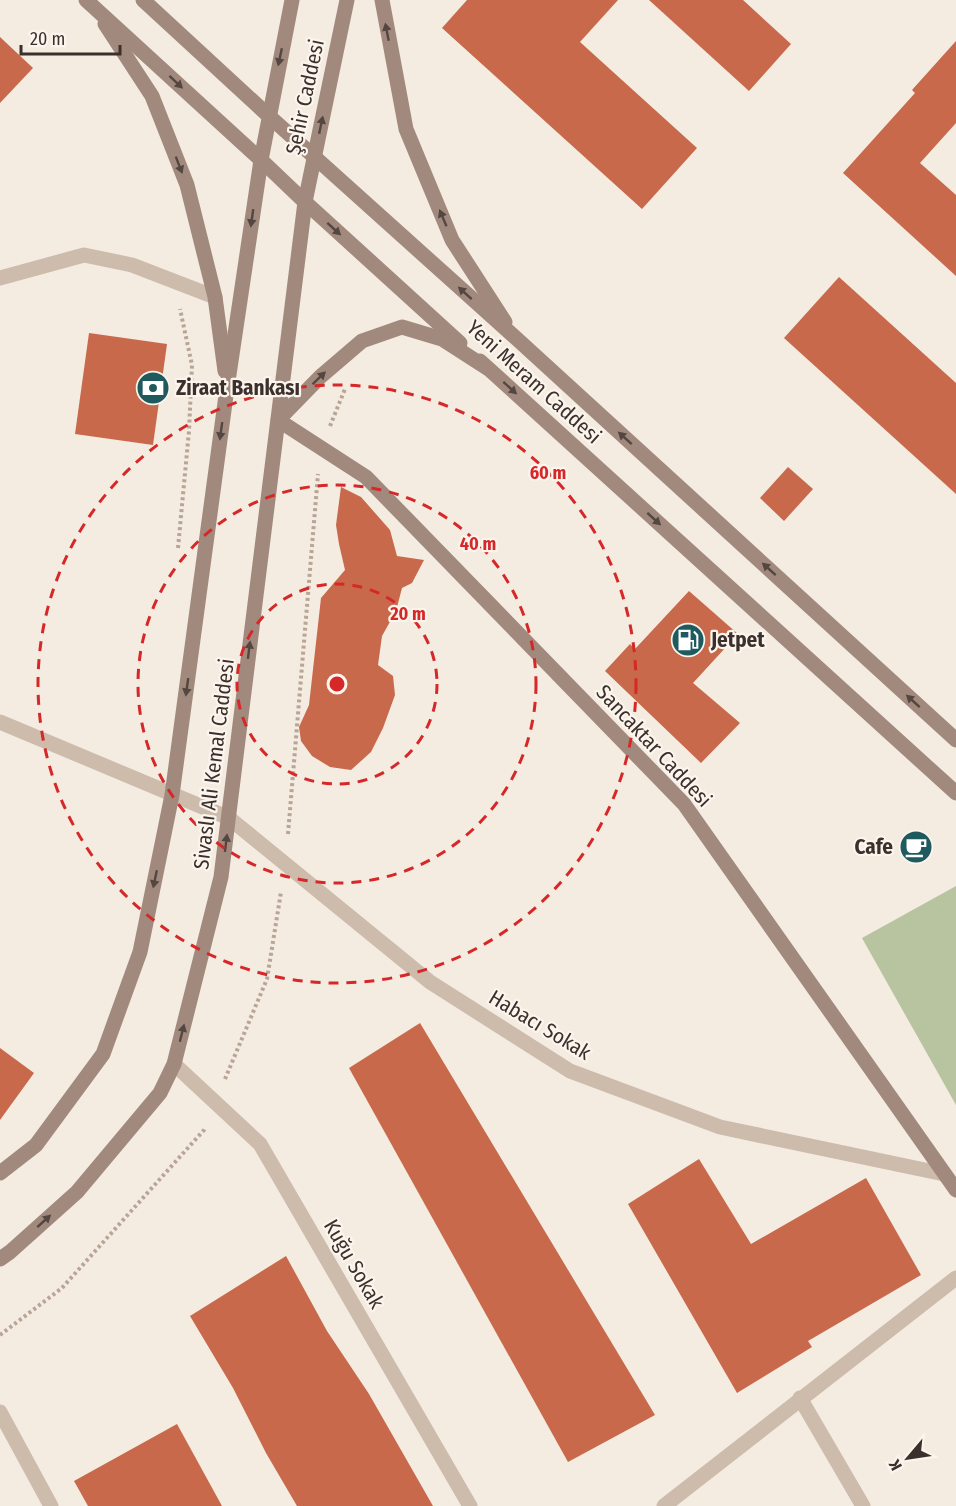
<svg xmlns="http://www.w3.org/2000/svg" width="956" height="1506" font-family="'Fira Sans Condensed',sans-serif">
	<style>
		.green { fill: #b8c4a0 }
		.building { fill: #c8694b }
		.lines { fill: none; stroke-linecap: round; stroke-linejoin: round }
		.path { stroke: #b9a596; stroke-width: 4; stroke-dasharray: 3 3; stroke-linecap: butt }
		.street { stroke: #cdbbac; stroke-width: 15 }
		.secondary { stroke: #a18a7d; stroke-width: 15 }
		.oneway { fill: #544640 }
		.ring { fill: none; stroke: #d62828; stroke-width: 3; stroke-dasharray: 10 8 }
		.labels { text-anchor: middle; stroke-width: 4.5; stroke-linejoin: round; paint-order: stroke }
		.street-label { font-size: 21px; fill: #3b302b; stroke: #fbf5ee }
		.poi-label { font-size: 21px; font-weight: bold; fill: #3b302b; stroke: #fbf5ee; text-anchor: start }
		.centre { fill: #d62828; stroke: #fbf5ee; stroke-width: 3 }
		.ring-label { font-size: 18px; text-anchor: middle; font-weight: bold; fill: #d62828; stroke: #fbf5ee; stroke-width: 4.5; stroke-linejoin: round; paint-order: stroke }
	</style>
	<rect width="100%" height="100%" fill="#f4ebe1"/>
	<polygon class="green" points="956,886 956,1105 862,938"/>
	<g class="building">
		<polygon points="467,0 618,0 580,42 697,148 642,209 442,28"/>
		<polygon points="649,0 743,0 791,44 749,91"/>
		<polygon points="0,37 33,68 0,103"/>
		<polygon points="956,41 956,123 920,163 956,195 956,276 843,173 915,93 912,90"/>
		<polygon points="839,277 956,383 956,494 784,338"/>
		<polygon points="89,333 167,344 153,445 75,434"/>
		<polygon points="788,467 813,489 784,521 760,498"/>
		<polygon points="341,487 361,497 390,530 397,556 424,560 412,583 402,588 396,611 382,636 378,665 393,676 395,695 383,728 371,752 351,770 330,767 312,756 301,741 299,727 309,705 321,598 345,570 339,544 336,525"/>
		<polygon points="689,591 738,634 693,683 740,723 701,763 605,671 630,644 635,649"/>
		<polygon points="420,1023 655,1415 568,1462 349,1068"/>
		<polygon points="0,1048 34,1073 0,1120"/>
		<polygon points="699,1159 751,1244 866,1178 921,1275 808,1341 812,1347 737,1393 628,1204"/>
		<polygon points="286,1256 327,1331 369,1394 433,1506 297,1506 266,1453 233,1388 190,1316"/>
		<polygon points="177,1424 222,1506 88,1506 74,1481"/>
	</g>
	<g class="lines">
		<g class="path">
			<polyline points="330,426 345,389"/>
			<polyline points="178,548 189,431 192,365 180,309"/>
			<polyline points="288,834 318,474"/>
			<polyline points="225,1079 267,979 281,892"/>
			<polyline points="0,1335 62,1288 204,1130 205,1128"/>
		</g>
		<g class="street">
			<polyline points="0,278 84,255 132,265 215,297"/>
			<polyline points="0,722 229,818 430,982 570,1071 720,1127 944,1174"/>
			<polyline points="174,1064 260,1144 470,1506"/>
			<polyline points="800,1398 863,1506"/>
			<polyline points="0,1412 51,1506"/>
			<polyline points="664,1506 956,1278"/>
		</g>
		<g class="secondary">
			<polyline points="86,0 261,160 305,202 460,343"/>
			<polyline points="143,0 270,117 517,339 956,740"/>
			<polyline points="382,0 406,129 452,240 505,322"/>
			<polyline points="105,24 152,96 187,185 215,297 225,371"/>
			<polyline points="480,361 956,793"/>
			<polyline points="487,368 442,339 402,327 362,341 320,377 278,420 366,477 684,804 956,1190"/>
			<polyline points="0,1173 36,1145 103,1054 140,952 172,795 227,388 261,160 292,0"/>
			<polyline points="0,1259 10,1252 77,1192 160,1093 174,1064 221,877 305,202 347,0"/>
		</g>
	</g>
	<defs><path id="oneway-solid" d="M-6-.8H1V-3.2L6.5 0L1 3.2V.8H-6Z" transform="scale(1.5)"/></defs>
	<g class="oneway">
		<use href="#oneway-solid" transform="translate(387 32) rotate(-101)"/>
		<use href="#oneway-solid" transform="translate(280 57) rotate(102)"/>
		<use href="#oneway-solid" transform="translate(176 82) rotate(43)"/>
		<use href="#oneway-solid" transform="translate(321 125) rotate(-78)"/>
		<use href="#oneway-solid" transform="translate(179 165) rotate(69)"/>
		<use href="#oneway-solid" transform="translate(252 218) rotate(98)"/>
		<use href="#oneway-solid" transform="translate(443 218) rotate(-113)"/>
		<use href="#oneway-solid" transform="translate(334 229) rotate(42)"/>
		<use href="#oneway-solid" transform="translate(465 293) rotate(-138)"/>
		<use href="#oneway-solid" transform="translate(319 378) rotate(-44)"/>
		<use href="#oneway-solid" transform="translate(510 388) rotate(42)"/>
		<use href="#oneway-solid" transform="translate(221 431) rotate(98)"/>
		<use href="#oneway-solid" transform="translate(625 438) rotate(-138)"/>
		<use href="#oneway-solid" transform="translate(654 519) rotate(42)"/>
		<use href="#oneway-solid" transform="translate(769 569) rotate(-138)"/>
		<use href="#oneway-solid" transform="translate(249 650) rotate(-83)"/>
		<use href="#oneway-solid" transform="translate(187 687) rotate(98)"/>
		<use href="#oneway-solid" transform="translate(913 701) rotate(-138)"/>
		<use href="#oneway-solid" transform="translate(226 843) rotate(-83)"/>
		<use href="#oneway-solid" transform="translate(155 879) rotate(102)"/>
		<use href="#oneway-solid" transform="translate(182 1033) rotate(-76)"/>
		<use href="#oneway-solid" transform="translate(44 1221) rotate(-42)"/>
	</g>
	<g class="ring">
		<circle cx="337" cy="684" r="100"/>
		<circle cx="337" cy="684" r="199"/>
		<circle cx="337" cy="684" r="299"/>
	</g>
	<defs>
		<g id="bank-disc" transform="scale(1.725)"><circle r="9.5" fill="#1f5a5e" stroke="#fbf5ee"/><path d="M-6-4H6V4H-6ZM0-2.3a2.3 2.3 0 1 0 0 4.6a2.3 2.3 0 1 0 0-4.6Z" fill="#fff"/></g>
		<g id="fuel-disc" transform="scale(1.725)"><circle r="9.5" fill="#1f5a5e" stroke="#fbf5ee"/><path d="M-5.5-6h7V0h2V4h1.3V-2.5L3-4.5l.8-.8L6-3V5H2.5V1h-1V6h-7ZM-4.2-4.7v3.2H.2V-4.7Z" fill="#fff"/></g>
		<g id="cafe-disc" transform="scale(1.725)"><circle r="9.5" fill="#1f5a5e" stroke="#fbf5ee"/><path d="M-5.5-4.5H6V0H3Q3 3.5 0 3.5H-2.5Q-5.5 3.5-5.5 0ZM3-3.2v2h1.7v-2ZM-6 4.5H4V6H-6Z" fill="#fff"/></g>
	</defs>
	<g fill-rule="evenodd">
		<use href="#bank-disc" x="153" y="388"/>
		<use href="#fuel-disc" x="688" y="640"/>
		<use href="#cafe-disc" x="916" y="847"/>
	</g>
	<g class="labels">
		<g class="street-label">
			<text transform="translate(305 97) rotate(-78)" y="7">Şehir Caddesi</text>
			<text transform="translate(534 382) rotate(42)" y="7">Yeni Meram Caddesi</text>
			<text transform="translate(654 746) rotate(47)" y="7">Sancaktar Caddesi</text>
			<text transform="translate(214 764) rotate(-83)" y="7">Sivaslı Ali Kemal Caddesi</text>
			<text transform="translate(540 1025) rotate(31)" y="7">Habacı Sokak</text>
			<text transform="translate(354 1264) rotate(60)" y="7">Kuğu Sokak</text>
		</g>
		<g class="poi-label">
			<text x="176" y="395">Ziraat Bankası</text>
			<text x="711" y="647">Jetpet</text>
			<text x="893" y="854" text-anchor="end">Cafe</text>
		</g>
	</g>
	<circle cx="337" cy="684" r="9" class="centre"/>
	<g class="ring-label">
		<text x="548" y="479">60 m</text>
		<text x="478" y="550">40 m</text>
		<text x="408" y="620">20 m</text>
	</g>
	<g transform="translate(908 1458) rotate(241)" stroke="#fbf5ee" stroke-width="4.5" paint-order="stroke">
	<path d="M0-4.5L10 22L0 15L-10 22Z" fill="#3b302b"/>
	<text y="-9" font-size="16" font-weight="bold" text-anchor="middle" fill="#3b302b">K</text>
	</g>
	<path d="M21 45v9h99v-9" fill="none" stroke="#3b302b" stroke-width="3"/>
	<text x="30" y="45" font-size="18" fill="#3b302b" stroke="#fbf5ee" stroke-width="4.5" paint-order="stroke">20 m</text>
</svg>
